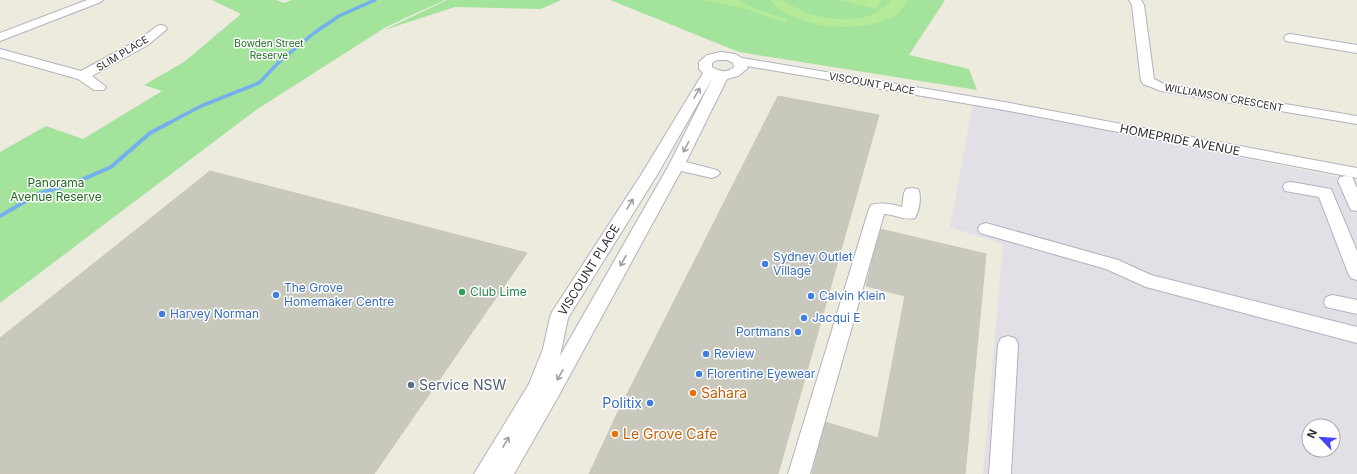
<svg xmlns="http://www.w3.org/2000/svg" width="1357" height="474" font-family="Inter,sans-serif">
	<style>
		.industrial { fill: #e2dfe6; fill-rule: evenodd }
		.green { fill: #a4e39c }
		.pitch { fill: #b4ea98 }
		.lines { fill: none; stroke-linecap: round; stroke-linejoin: round }
		.stream-far1 { stroke: #73b0ed; stroke-width: 3.5 }
		.stream { stroke: #73b0ed; stroke-width: 4 }
		.building { fill: #c9c8bd; stroke: #c9c7b8 }
		.minor-casing { stroke: #b2b2bf; stroke-width: 2 }
		.minor { fill: #fff; fill-rule: evenodd }
		.oneway { stroke: #a0a0a0 }
		.shop-dot { fill: #3f7fe0; stroke: #fff; stroke-width: 1.5 }
		.leisure-dot { fill: #2e9e5b; stroke: #fff; stroke-width: 1.5 }
		.service-dot { fill: #5c6f8a; stroke: #fff; stroke-width: 1.5 }
		.food-dot { fill: #e8710a; stroke: #fff; stroke-width: 1.5 }
		.labels { text-anchor: middle; stroke-width: 3; stroke-linejoin: round; paint-order: stroke }
		.far-park-label { font-size: 10px; fill: #1c691e; stroke: #fff }
		.far-street-label { font-size: 10px; fill: #2c2c2c; stroke: #fff }
		.street-label { font-size: 12px; fill: #2c2c2c; stroke: #fff }
		.park-label { font-size: 12px; fill: #1c691e; stroke: #fff }
		.shop-label { font-size: 12px; fill: #366cbe; stroke: #fff; text-anchor: start }
		.leisure-label { font-size: 12px; fill: #27864d; stroke: #fff; text-anchor: start }
		.near-service-label { font-size: 14px; fill: #4e5e75; stroke: #fff; text-anchor: start }
		.near-food-label { font-size: 14px; fill: #c56008; stroke: #fff; text-anchor: start }
		.near-shop-label { font-size: 14px; fill: #366cbe; stroke: #fff; text-anchor: end }
	</style>
	<rect width="100%" height="100%" fill="#edeade"/>
	<path class="industrial" d="M973,103L1357,181V474H983L1003,244L950,227ZM1309,426H1333V450H1309Z"/>
	<g class="green">
		<polygon points="212,0 276,0 284,3 292,0 445,0 386,27 256,110 0,303 0,152 46,126 83,139 162,91 144,85 184,62 241,14"/>
		<polygon points="447,0 561,0 541,9 455,7 384,30"/>
		<polygon points="610,0 945,0 909,55 969,69 977,90 739,52"/>
	</g>
	<g class="pitch">
		<polygon points="703,0 739,0 753,8 788,20 785,23 750,10"/>
		<path d="M770,0C774,0 782,0 785,1C792,5 798,10 807,13C833,22 873,24 891,0H908C904,6 900,12 894,16C863,35 793,29 770,0Z"/>
		<polygon points="839,0 882,0 876,9"/>
	</g>
	<g class="lines">
		<polyline class="stream-far1" points="167,124 201,106 259,83 279,62 314,33 339,16 375,0"/>
		<polyline class="stream" points="0,216 38,194 79,181 111,167 150,133 169,123"/>
	</g>
	<g class="building">
		<polygon points="778,96 879,115 778,474 589,474 618,412"/>
		<polygon points="210,171 527,253 374,474 0,474 0,338"/>
		<polygon points="880,229 986,254 965,474 812,474 825,422 878,438 905,296 866,286"/>
	</g>
	<g class="lines">
		<g class="minor-casing">
			<g id="minor">
				<polygon points="87,0 103,0 101,2 0,41 0,33"/>
				<polygon points="1129,0 1141,0 1144,5 1154,79 1164,84 1357,116 1357,124 1161,91 1143,84 1141,81 1132,5"/>
				<polygon points="161,25 165,26 167,29 148,45 92,76 106,87 104,90 94,90 78,79 0,57 0,49 81,71 140,39 157,26"/>
				<polygon points="1290,34 1357,45 1357,53 1286,41 1284,38 1286,35"/>
				<path d="M721,52L735,54L742,58L1004,102L1357,168V178L1004,110L747,66L748,68L738,76L727,79L686,162L717,170L720,173L717,176L712,178L681,171L558,397L514,474H474L529,384L543,349L550,317L552,312L641,175L703,73L699,69V62L707,55ZM727,60L733,63L734,67C727,73 720,72 712,67V63L717,60ZM713,77L669,165L560,356L568,318L657,175Z"/>
				<polygon points="1346,176 1352,177 1357,188 1357,211 1351,210 1349,206 1338,181 1340,177"/>
				<polygon points="1291,182 1331,189 1357,251 1357,280 1351,278 1348,273 1319,197 1285,191 1283,187 1285,183"/>
				<path d="M912,188L918,189C922,196 919,211 915,218C904,221 894,214 884,214L810,474H788L869,209L871,205C882,202 891,204 902,207L904,193L906,189Z"/>
				<polygon points="986,223 1118,260 1151,275 1357,327 1357,343 1146,287 1106,269 980,233 978,229 980,225"/>
				<polygon points="1333,295 1357,300 1357,314 1326,307 1324,302 1326,297"/>
				<polygon points="1008,336 1015,338 1018,344 1011,474 989,474 998,344 1001,338"/>
			</g>
		</g>
		<use href="#minor" class="minor"/>
	</g>
	<defs><path id="oneway-shaft" d="M-6 0H5M1.5-3L5.5 0L1.5 3" fill="none" stroke-width="1.6" stroke-linecap="round" stroke-linejoin="round"/></defs>
	<g class="oneway">
		<use href="#oneway-shaft" transform="translate(697 93) rotate(-60)"/>
		<use href="#oneway-shaft" transform="translate(686 147) rotate(117)"/>
		<use href="#oneway-shaft" transform="translate(630 204) rotate(-58)"/>
		<use href="#oneway-shaft" transform="translate(623 261) rotate(119)"/>
		<use href="#oneway-shaft" transform="translate(560 375) rotate(119)"/>
		<use href="#oneway-shaft" transform="translate(506 442) rotate(-60)"/>
	</g>
	<g class="shop-dot">
		<circle cx="765" cy="264" r="4"/>
		<circle cx="276" cy="295" r="4"/>
		<circle cx="811" cy="296" r="4"/>
		<circle cx="162" cy="314" r="4"/>
		<circle cx="804" cy="318" r="4"/>
		<circle cx="798" cy="332" r="4"/>
		<circle cx="706" cy="354" r="4"/>
		<circle cx="699" cy="374" r="4"/>
		<circle cx="650" cy="403" r="4"/>
	</g>
	<circle class="leisure-dot" cx="462" cy="292" r="4"/>
	<circle class="service-dot" cx="411" cy="385" r="4"/>
	<g class="food-dot">
		<circle cx="693" cy="393" r="4"/>
		<circle cx="615" cy="434" r="4"/>
	</g>
	<g class="labels">
		<g class="far-park-label">
			<text x="269" y="47">Bowden Street<tspan x="269" dy="12">Reserve</tspan></text>
		</g>
		<g class="far-street-label">
			<text transform="translate(122 53) rotate(-31)" y="4">SLIM PLACE</text>
			<text transform="translate(872 83) rotate(10)" y="4">VISCOUNT PLACE</text>
			<text transform="translate(1224 97) rotate(10)" y="4">WILLIAMSON CRESCENT</text>
		</g>
		<g class="street-label">
			<text transform="translate(1180 140) rotate(11)" y="4">HOMEPRIDE AVENUE</text>
			<text transform="translate(589 270) rotate(-58)" y="4">VISCOUNT PLACE</text>
		</g>
		<g class="park-label">
			<text x="56" y="187">Panorama<tspan x="56" dy="14">Avenue Reserve</tspan></text>
		</g>
		<g class="shop-label">
			<text x="773" y="261">Sydney Outlet<tspan x="773" dy="14">Village</tspan></text>
			<text x="284" y="292">The Grove<tspan x="284" dy="14">Homemaker Centre</tspan></text>
			<text x="819" y="300">Calvin Klein</text>
			<text x="170" y="318">Harvey Norman</text>
			<text x="812" y="322">Jacqui E</text>
			<text x="790" y="336" text-anchor="end">Portmans</text>
			<text x="714" y="358">Review</text>
			<text x="707" y="378">Florentine Eyewear</text>
		</g>
		<g class="leisure-label">
			<text x="470" y="296">Club Lime</text>
		</g>
		<g class="near-service-label">
			<text x="419" y="390">Service NSW</text>
		</g>
		<g class="near-food-label">
			<text x="701" y="398">Sahara</text>
			<text x="623" y="439">Le Grove Cafe</text>
		</g>
		<g class="near-shop-label">
			<text x="642" y="408">Politix</text>
		</g>
	</g>
	<g transform="translate(1321 438) rotate(295)"><circle r="19" fill="#ffffff" stroke="#ababab"/>
	<path d="M0-3L7 15L0 10L-7 15Z" fill="#4a41f8"/>
	<text y="-6" font-size="11" font-weight="bold" text-anchor="middle" fill="#2c2c2c">N</text>
	</g>
</svg>
